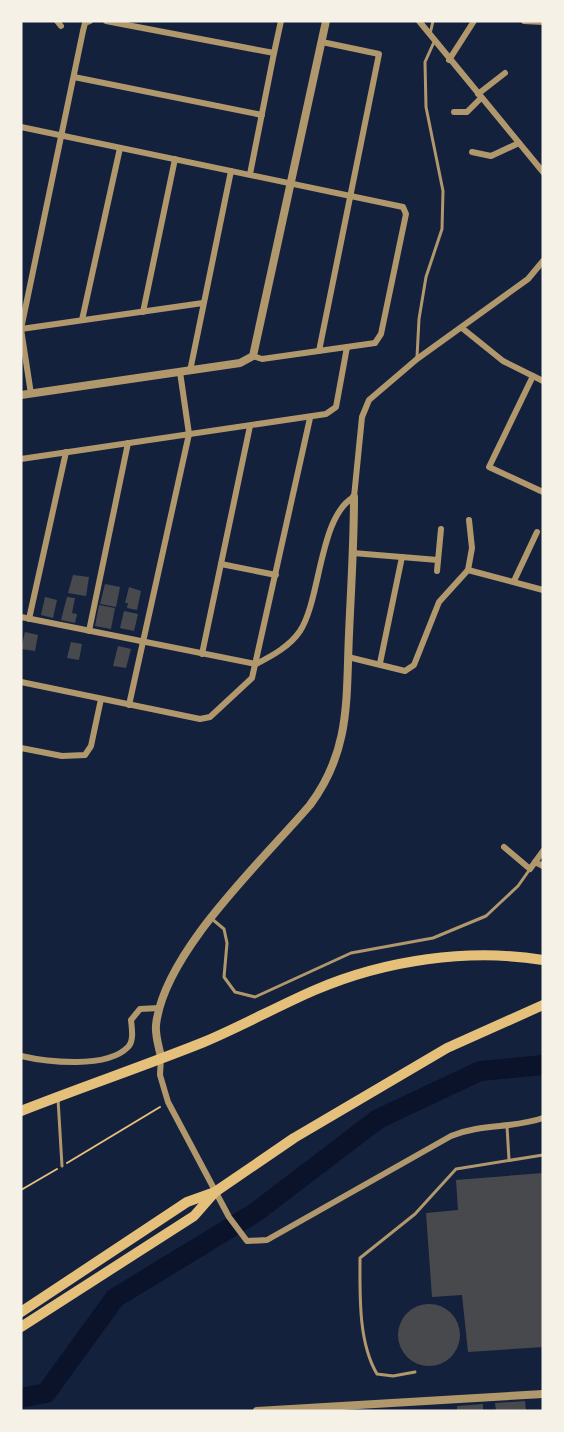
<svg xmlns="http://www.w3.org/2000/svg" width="564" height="1432" font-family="Mulish,sans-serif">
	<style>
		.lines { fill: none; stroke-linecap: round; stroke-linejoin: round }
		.river { stroke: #0b132b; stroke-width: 20 }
		.building { fill: #48494c }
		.path { stroke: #e5c07b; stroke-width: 2 }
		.service { stroke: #b1986c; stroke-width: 3 }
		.minor { stroke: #b1986c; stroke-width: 6 }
		.tertiary { stroke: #b1986c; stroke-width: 8 }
		.primary { stroke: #e5c07b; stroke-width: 10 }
	</style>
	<rect width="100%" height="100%" fill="#14213d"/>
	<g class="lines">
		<polyline class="river" points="21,1398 46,1393 115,1298 256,1212 378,1119 480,1071 543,1065"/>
	</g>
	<g class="building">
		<polygon points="73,575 89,577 86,596 68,593"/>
		<polygon points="105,584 120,587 116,607 100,604"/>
		<polygon points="129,587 141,591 137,610 127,608 128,603 125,603"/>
		<polygon points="45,597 57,600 53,618 41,615"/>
		<polygon points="67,597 75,598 72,613 77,614 75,623 61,620"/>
		<polygon points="99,605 115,608 111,629 95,626"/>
		<polygon points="124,611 138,614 134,631 120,628"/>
		<polygon points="25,632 38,635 35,651 21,649"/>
		<polygon points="71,642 82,644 79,660 67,658"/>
		<polygon points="118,646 131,649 126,668 113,666"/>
		<polygon points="543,1173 543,1347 468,1352 462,1295 432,1297 426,1213 458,1210 456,1180"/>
		<circle cx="429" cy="1335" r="31"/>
		<polygon points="525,1401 526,1411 496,1411 495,1403"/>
		<polygon points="483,1404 483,1411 457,1411 457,1406"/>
	</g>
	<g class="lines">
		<g class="path">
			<polyline points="67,1163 160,1107"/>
			<polyline points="21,1190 57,1169"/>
		</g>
		<g class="service">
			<polyline points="430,34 433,21"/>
			<polyline points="417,357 419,319 426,277 442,229 443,191 426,107 425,62 434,42"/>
			<polyline points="212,919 224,929 227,943 224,977 235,992 255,997 351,953 433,938 486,916 518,886 530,869"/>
			<polyline points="58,1099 62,1166"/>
			<polyline points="507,1126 509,1160"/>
			<path d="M415,1372L393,1376L377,1374C358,1342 360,1294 360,1258L415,1214L456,1169L543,1155"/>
		</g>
		<g class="minor">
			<polyline points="57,21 61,26"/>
			<polyline points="106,21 274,53 250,174"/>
			<polyline points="419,21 543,172"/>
			<polyline points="524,21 543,22"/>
			<polyline points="274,53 281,21"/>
			<polyline points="449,60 474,21"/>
			<polyline points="74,77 262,115"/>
			<polyline points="478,94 505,73"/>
			<polyline points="454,112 467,112 481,98"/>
			<polyline points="21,127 403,207 406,214 381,334 375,343 262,359 253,356"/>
			<polyline points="472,152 491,156 519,143"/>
			<polyline points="143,312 175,159"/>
			<polyline points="82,320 120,148"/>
			<polyline points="462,328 503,361 543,381"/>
			<polyline points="21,329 203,303"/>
			<polyline points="319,351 379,54 322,42"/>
			<polyline points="190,371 231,171"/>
			<polyline points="533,376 489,467 543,492"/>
			<polyline points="31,394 21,329 83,31 85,23 90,21"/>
			<polyline points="21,459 326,414 336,407 347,347"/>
			<polyline points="353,553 438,560"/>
			<polyline points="221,564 276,575"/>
			<polyline points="468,570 472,548 469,520"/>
			<polyline points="437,571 441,529"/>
			<polyline points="514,581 537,532"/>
			<path d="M21,617L256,664C272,656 290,646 300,631C321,599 319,516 354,497L362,417L369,400L417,359L528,279L543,261"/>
			<polyline points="29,619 66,452"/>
			<polyline points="89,631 128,443"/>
			<polyline points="202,654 250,426"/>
			<polyline points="348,657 405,671 414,665 439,602 468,570 543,590"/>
			<polyline points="380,663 402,557"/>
			<polyline points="21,682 200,719 210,717 252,678 310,418"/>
			<polyline points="129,705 189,434 180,372"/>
			<polyline points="21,748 62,756 85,755 91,746 101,699"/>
			<polyline points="504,847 530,869 543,851"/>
			<polyline points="535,862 543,866"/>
			<path d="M21,1056C47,1062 107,1069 128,1047C134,1041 132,1029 131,1020L140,1009L159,1008"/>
			<path d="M161,1057L160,1075L168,1102L229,1217L247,1241L267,1240L451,1136C483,1123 512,1129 543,1118"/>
		</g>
		<g class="tertiary">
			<polyline points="21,395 240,363 253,356 326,21"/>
			<path d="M161,1057C159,1047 155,1036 156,1025C164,952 262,861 310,805C351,750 346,699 349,634C351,589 354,543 354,497"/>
			<polyline points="257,1411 543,1394"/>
		</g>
		<g class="primary">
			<path d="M21,1111C82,1087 144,1066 204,1042C242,1026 278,1006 315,990C385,960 468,948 543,960"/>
			<polyline points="21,1312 187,1202 215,1192 294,1138 447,1048 543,1005"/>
			<polyline points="21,1327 194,1216 215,1192"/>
		</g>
	</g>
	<rect width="564" height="1432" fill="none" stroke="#f6f1e7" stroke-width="45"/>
</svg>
